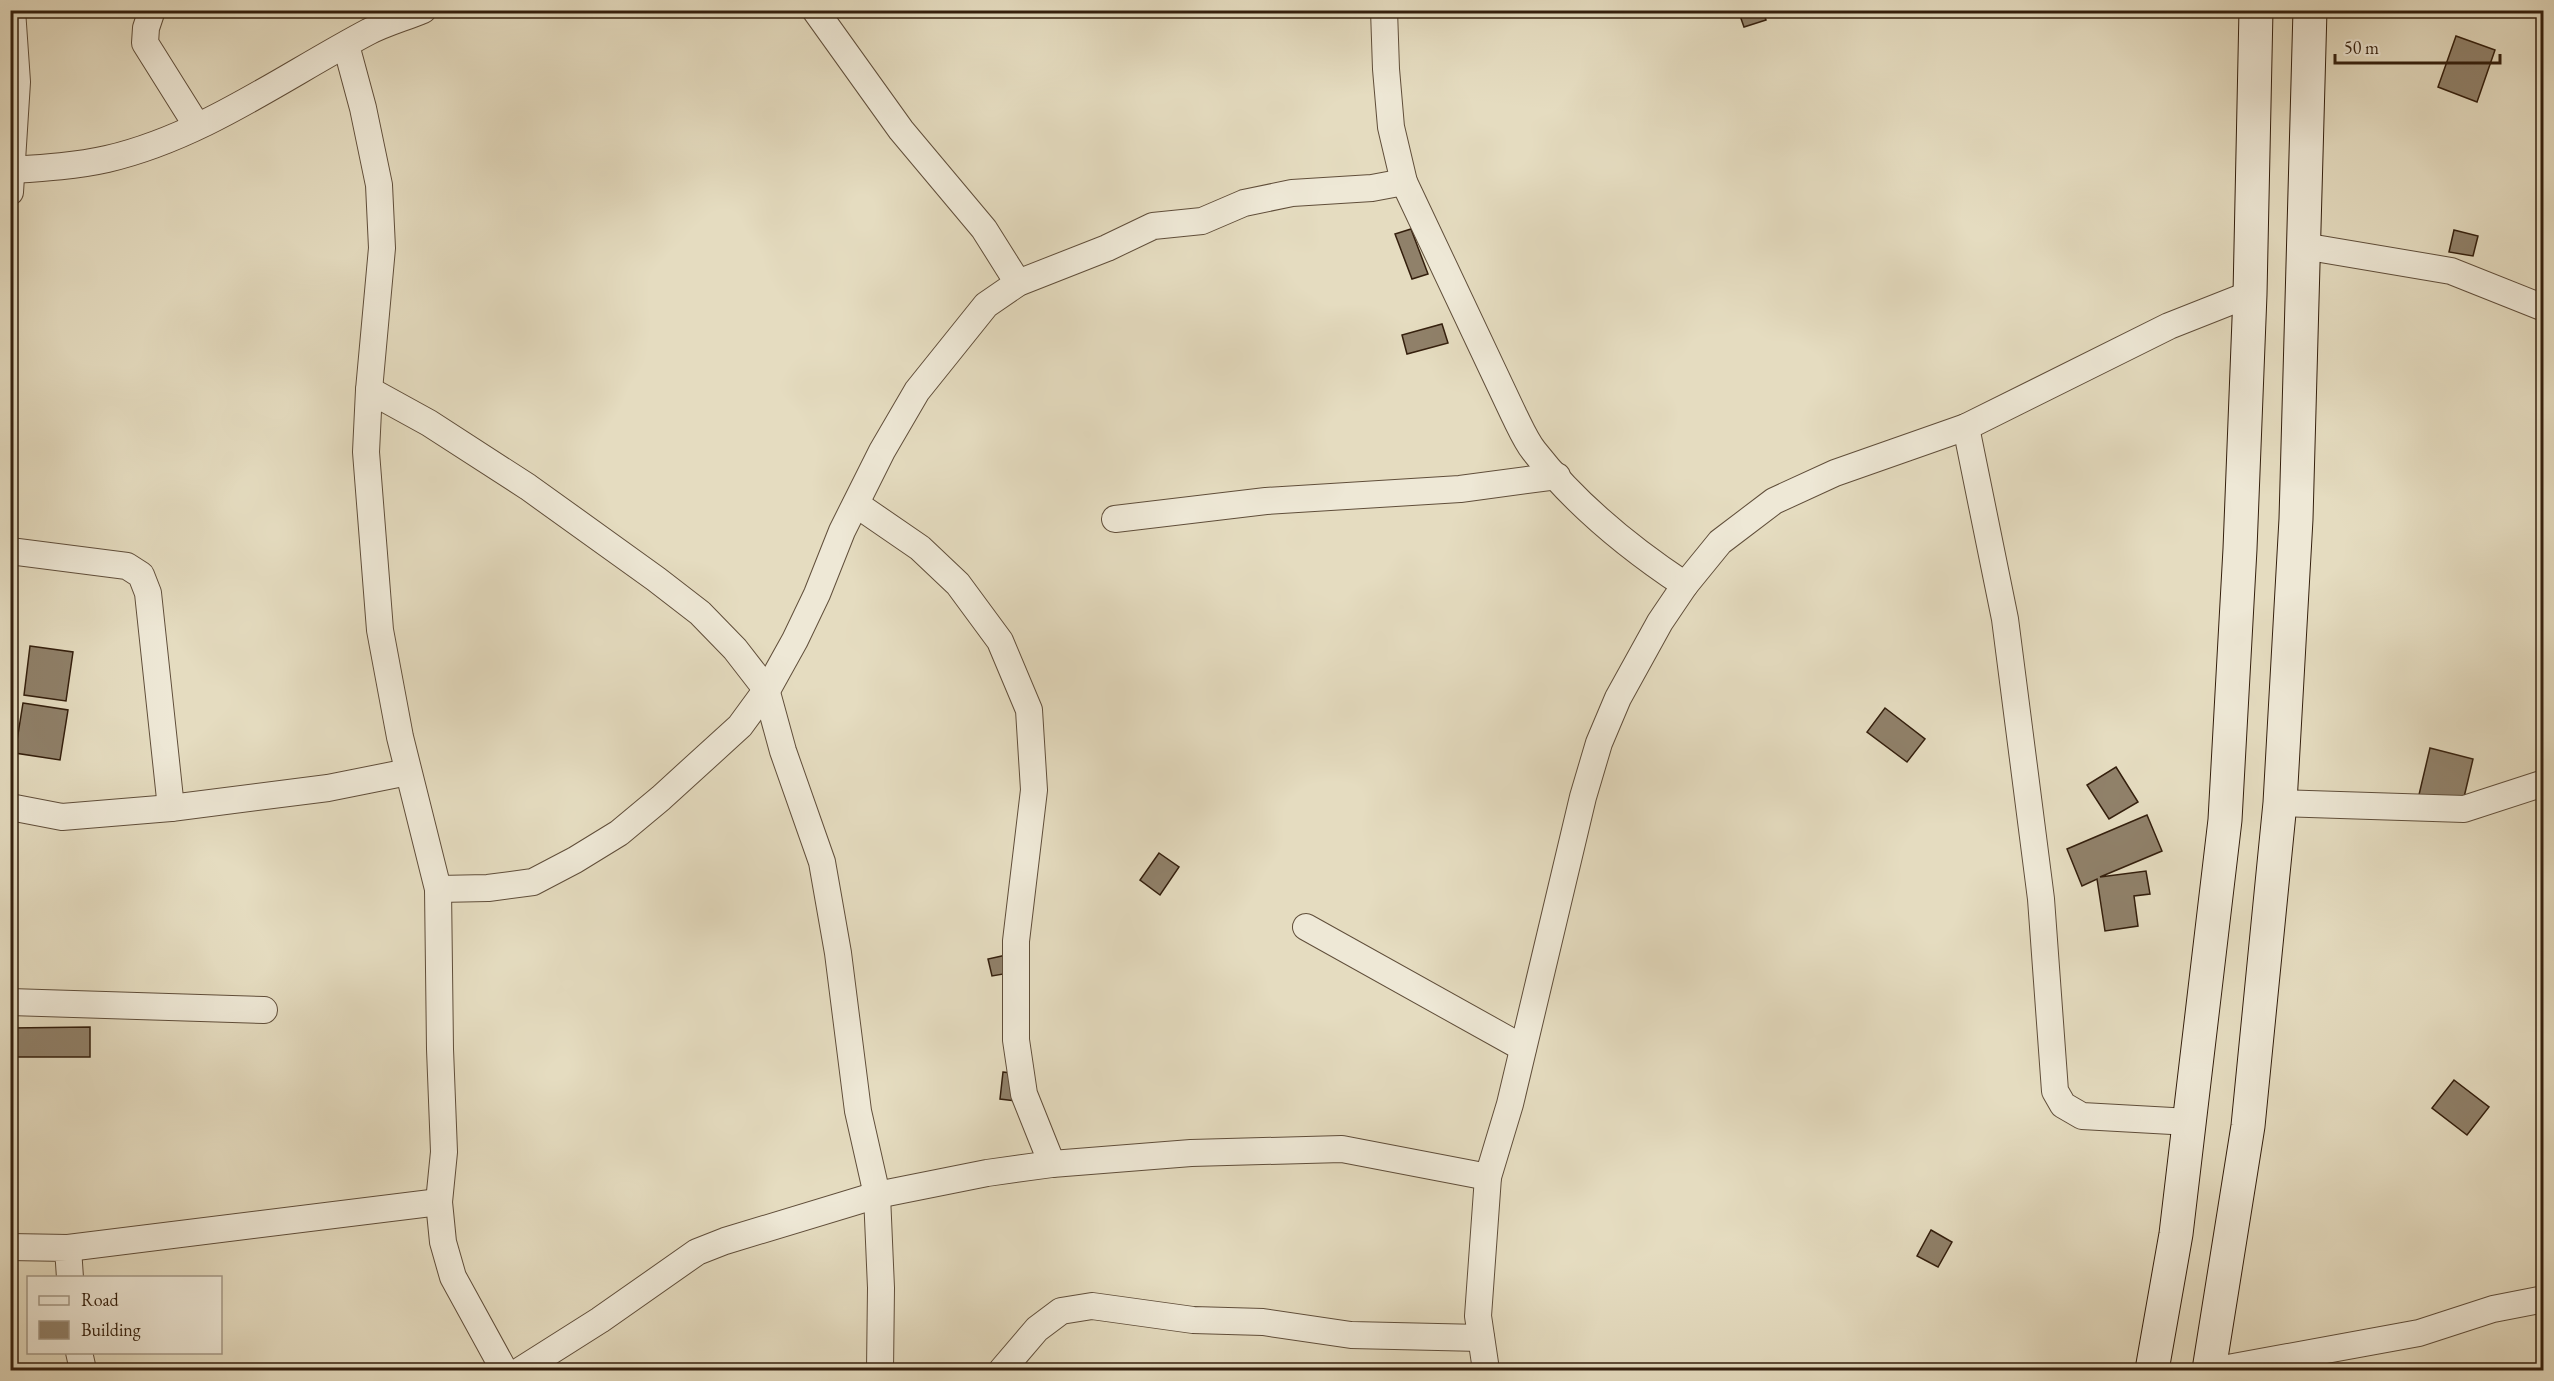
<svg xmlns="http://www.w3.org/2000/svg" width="2554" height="1381" font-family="'EB Garamond',serif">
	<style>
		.building { fill: #90816a; stroke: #341f0d; stroke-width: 1.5 }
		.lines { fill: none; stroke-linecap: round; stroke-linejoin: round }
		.street-casing { stroke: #604e3a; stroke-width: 28 }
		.secondary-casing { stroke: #341f0d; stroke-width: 35 }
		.street { stroke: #eee8d6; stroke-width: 26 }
		.secondary { stroke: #eee8d6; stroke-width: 33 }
	</style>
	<rect width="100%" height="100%" fill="#e5dcc0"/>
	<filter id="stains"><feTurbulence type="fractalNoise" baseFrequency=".00333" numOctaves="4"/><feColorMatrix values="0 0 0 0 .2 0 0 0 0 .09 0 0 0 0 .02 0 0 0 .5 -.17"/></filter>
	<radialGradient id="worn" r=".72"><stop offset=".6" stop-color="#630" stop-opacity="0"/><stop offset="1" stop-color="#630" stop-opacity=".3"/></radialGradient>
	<g class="building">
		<polygon points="1738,10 1763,10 1766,20 1744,27"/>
		<polygon points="2456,36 2495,50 2477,102 2438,87"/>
		<polygon points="1411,229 1428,274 1412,279 1395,234"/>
		<polygon points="2454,230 2478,236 2473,256 2449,252"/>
		<polygon points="1442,324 1448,343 1407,354 1402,335"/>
		<polygon points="30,646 73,652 66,701 24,695"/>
		<polygon points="23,703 68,710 60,760 15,753"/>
		<polygon points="1885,708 1925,739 1907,762 1867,732"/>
		<polygon points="2430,748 2473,759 2461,810 2418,799"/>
		<polygon points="2116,767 2138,802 2109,819 2087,785"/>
		<polygon points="2147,815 2162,851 2100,877 2146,871 2150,894 2134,896 2138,926 2105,931 2097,879 2082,886 2067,849"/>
		<polygon points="1159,853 1179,867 1160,895 1140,880"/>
		<polygon points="1011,954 1015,972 992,976 988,959"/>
		<polygon points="90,1027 90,1057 10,1057 10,1028"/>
		<polygon points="1003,1072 1019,1074 1016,1101 1000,1099"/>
		<polygon points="2454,1080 2489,1107 2467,1135 2432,1108"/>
		<polygon points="1931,1230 1952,1242 1938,1267 1917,1256"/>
	</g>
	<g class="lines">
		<g class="street-casing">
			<g id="street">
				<polyline points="152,10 146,28 145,43 197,126"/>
				<polyline points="815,10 901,130 984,229 1018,283"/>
				<path d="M1384,10L1386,69L1391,127L1404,182L1514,415C1520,427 1526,441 1534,451C1576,505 1629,548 1685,585"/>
				<polyline points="346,45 363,108 379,185 382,248 369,390 366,452 380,630 400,737 438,889 440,1049 444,1152 439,1202 443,1242 453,1277 504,1370"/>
				<path d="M12,170C43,168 76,166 107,159C202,137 283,77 368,32C385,23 404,18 423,10"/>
				<polyline points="10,192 17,82 12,10"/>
				<polyline points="2303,246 2451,271 2544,308"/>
				<polyline points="369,390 429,423 528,487 656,579 700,613 735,649 766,689 783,751 822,862 838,953 858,1111 877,1195 881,1288 880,1370"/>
				<polyline points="1966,427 2005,619 2041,899 2055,1091 2063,1105 2082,1116 2190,1122"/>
				<polyline points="856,504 920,548 958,584 1000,641 1029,710 1034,790 1016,941 1016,1040 1024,1094 1052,1164"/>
				<polyline points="1115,519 1266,501 1460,489 1557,476"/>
				<polyline points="10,551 127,566 141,575 148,593 171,808"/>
				<polyline points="2280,803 2464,809 2544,783"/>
				<polyline points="10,807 62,817 171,808 328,788 408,772"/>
				<polyline points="438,889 488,888 533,882 575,860 619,833 661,798 740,726 770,685 795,640 817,594 842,531 882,451 917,391 986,305 1018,283 1107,248 1153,226 1202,221 1244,203 1292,193 1372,188 1404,182"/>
				<polyline points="1306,927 1523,1048"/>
				<polyline points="10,1002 264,1010"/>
				<polyline points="10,1247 68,1248 70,1278"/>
				<polyline points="68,1248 439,1202"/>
				<polyline points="79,1352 83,1370"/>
				<polyline points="521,1370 600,1320 697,1252 725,1241 877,1195 987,1173 1052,1164 1191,1153 1342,1149 1488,1177"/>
				<polyline points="1002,1370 1037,1329 1061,1311 1092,1306 1193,1320 1263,1322 1351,1335 1481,1338"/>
				<polyline points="1486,1370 1478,1316 1488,1177 1510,1104 1583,797 1599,743 1618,698 1660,622 1685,585 1720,542 1774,501 1835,473 1966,427 2169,326 2250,294"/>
				<polyline points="2217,1370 2419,1333 2493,1309 2544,1299"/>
			</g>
		</g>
		<g class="secondary-casing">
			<g id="secondary">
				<polyline points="2152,1370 2176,1234 2225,820 2240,549 2250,294 2256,10"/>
				<polyline points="2209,1370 2248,1126 2280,803 2296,519 2310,10"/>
			</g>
		</g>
		<use href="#street" class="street"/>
		<use href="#secondary" class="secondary"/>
	</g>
	<rect width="2554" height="1381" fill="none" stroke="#e5dcc0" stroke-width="36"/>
	<rect x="12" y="12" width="2530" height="1357" fill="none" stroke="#341f0d" stroke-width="3"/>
	<rect x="18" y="18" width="2518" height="1345" fill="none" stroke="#341f0d" stroke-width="1.5"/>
	<rect x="27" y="1276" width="195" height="78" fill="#eee8d6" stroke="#a49886" stroke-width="1.5"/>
	<rect x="39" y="1296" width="30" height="9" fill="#eee8d6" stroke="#a49886" stroke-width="1.5"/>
	<text x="81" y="1306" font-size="18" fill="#341f0d">Road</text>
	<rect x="39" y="1321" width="30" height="18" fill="#90816a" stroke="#a49886" stroke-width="1.5"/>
	<text x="81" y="1336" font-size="18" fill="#341f0d">Building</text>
	<path d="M2335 54v9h165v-9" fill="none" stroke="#341f0d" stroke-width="3"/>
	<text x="2344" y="54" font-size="18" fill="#341f0d" stroke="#eee8d6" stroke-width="4.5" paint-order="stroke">50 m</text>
	<rect width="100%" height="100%" filter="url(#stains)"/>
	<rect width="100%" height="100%" fill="url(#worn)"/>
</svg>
